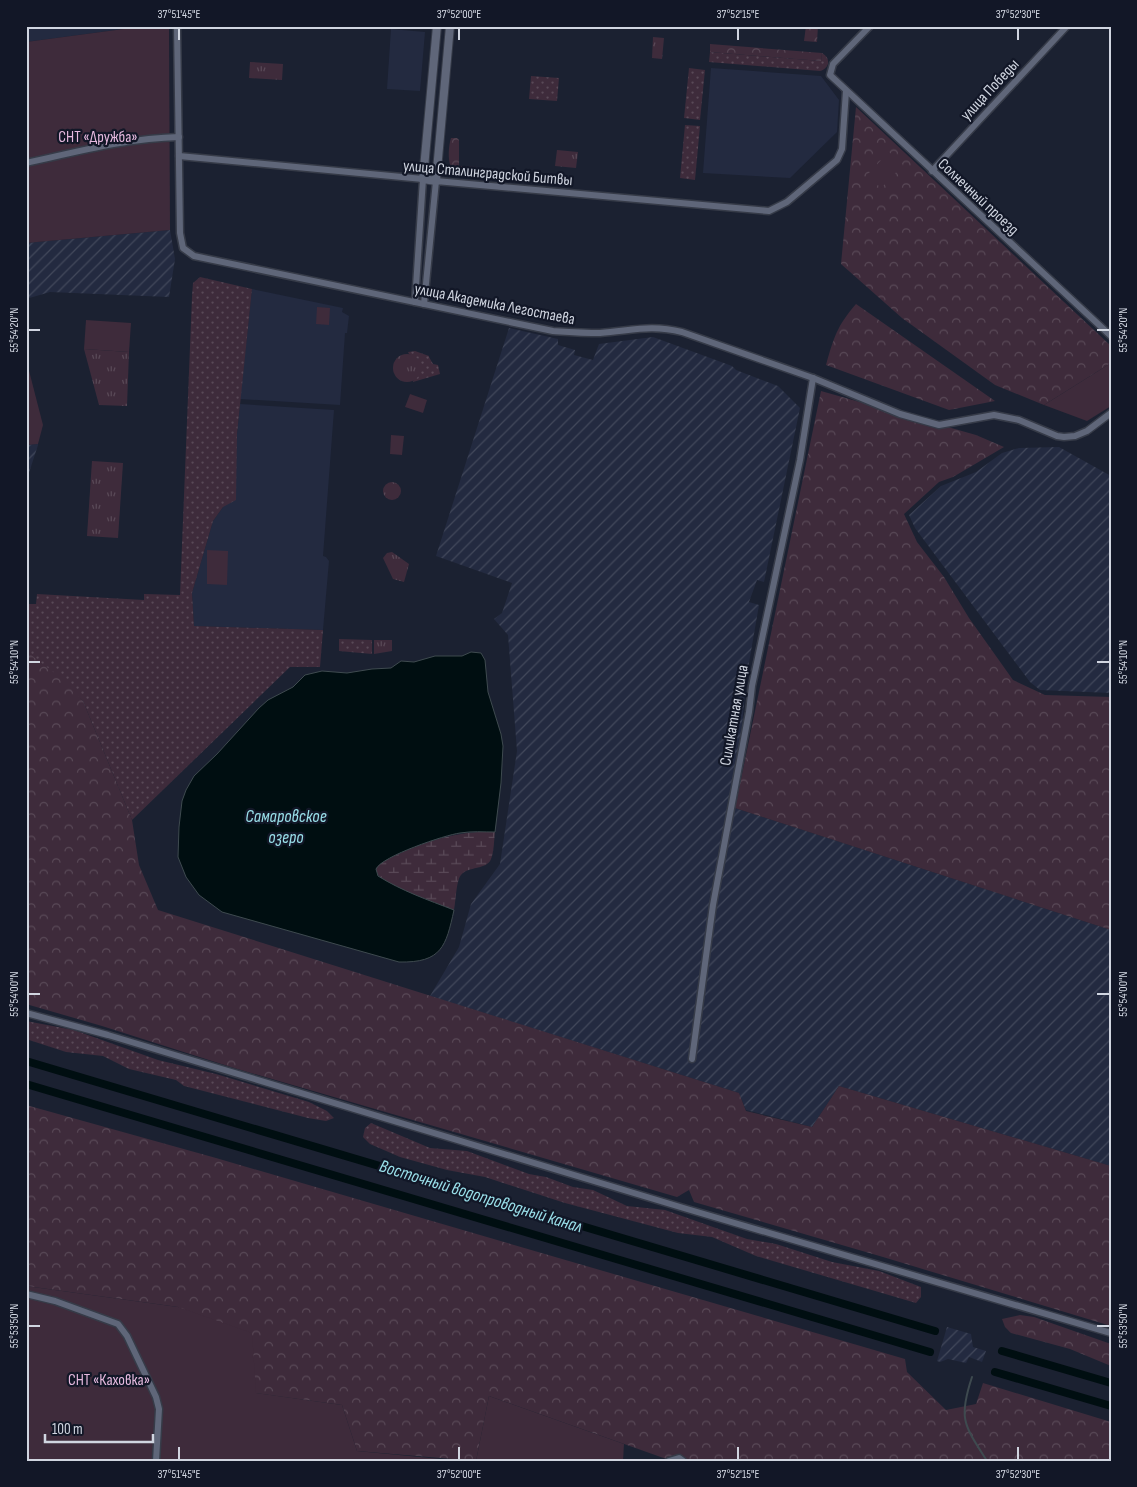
<svg xmlns="http://www.w3.org/2000/svg" width="1137" height="1487" font-family="'Sofia Sans Condensed',sans-serif">
	<style>
		.built { fill: #232a40 }
		.industrial { fill: url(#industrial-furrows) }
		.grass { fill: url(#grass-dots) }
		.forest { fill: url(#forest-crowns) }
		.wetland { fill: url(#wetland-marsh) }
		.park { fill: url(#park-tufts) }
		.garden { fill: #3e2b3b }
		.water { fill: #000e11; stroke: #3e4a4f }
		.lines { fill: none; stroke-linecap: round; stroke-linejoin: round }
		.stream { stroke: #3e4a4f; stroke-width: 2 }
		.canal { stroke: #000e11; stroke-width: 8 }
		.minor-casing { stroke: #363b48; stroke-width: 9 }
		.tertiary-casing { stroke: #363b48; stroke-width: 10 }
		.minor { stroke: #5f6679; stroke-width: 6 }
		.tertiary { stroke: #5f6679; stroke-width: 8 }
		.ticks { fill: none; stroke: #d0d5e0; stroke-width: 2 }
		.labels { text-anchor: middle; stroke-width: 4.5; stroke-linejoin: round; paint-order: stroke }
		.street-label { font-size: 16px; fill: #d0d5e0; stroke: #121727 }
		.park-label { font-size: 16px; fill: #e5b9de; stroke: #121727 }
		.water-label { font-size: 18px; font-style: italic; fill: #99dfe9; stroke: #121727 }
		.neatline { fill: none; stroke: #d0d5e0; stroke-width: 2 }
		.ticks-label { font-size: 12px; text-anchor: middle; fill: #d0d5e0 }
	</style>
	<defs>
		<pattern id="industrial-furrows" width="10" height="10" patternUnits="userSpaceOnUse" patternTransform="scale(1.25)"><rect width="10" height="10" fill="#232a40"/><path d="M-1 1l2-2M0 10L10 0M9 11l2-2" fill="none" stroke="#42485b"/></pattern>
		<pattern id="grass-dots" width="8" height="8" patternUnits="userSpaceOnUse" patternTransform="scale(1.25)"><rect width="8" height="8" fill="#3e2b3b"/><path d="M2 2h.1M6 6h.1" fill="none" stroke="#594957" stroke-width="1.8" stroke-linecap="round"/></pattern>
		<pattern id="forest-crowns" width="20" height="18" patternUnits="userSpaceOnUse" patternTransform="scale(1.25)"><rect width="20" height="18" fill="#3e2b3b"/><path d="M2 6a3 3 0 1 1 6 0M12 15a3 3 0 1 1 6 0" fill="none" stroke="#594957"/></pattern>
		<pattern id="wetland-marsh" width="20" height="14" patternUnits="userSpaceOnUse" patternTransform="scale(1.25)"><rect width="20" height="14" fill="#3e2b3b"/><path d="M1 5h8M5 5V1M11 12h8M15 12V8" fill="none" stroke="#594957"/></pattern>
		<pattern id="park-tufts" width="24" height="20" patternUnits="userSpaceOnUse" patternTransform="scale(1.25)"><rect width="24" height="20" fill="#3e2b3b"/><path d="M3 7l-1-3M5 7V3M7 7l1-3M15 17l-1-3M17 17v-4M19 17l1-3" fill="none" stroke="#594957"/></pattern>
	</defs>
	<rect width="100%" height="100%" fill="#1b2131"/>
	<g class="built">
		<polygon points="26,26 146,26 26,42"/>
		<polygon points="391,29 425,32 420,91 387,89"/>
		<polygon points="711,68 821,76 839,100 837,132 790,178 703,173"/>
		<polygon points="252,289 343,308 342,312 349,316 347,333 345,333 340,405 240,399"/>
		<polygon points="240,404 334,410 323,556 326,557 329,561 323,630 194,626 192,593 213,521 223,507 237,434"/>
	</g>
	<g class="industrial">
		<polygon points="170,230 175,259 169,297 50,292 26,299 26,243"/>
		<polygon points="509,328 558,339 558,345 575,350 574,355 593,360 599,344 653,337 732,366 736,370 778,386 800,408 764,582 757,580 749,602 759,605 746,680 735,808 1111,930 1111,1166 839,1086 812,1127 746,1110 739,1093 430,996 459,947 471,904 500,864 517,751 508,635 494,619 502,613 512,583 436,556"/>
		<polygon points="38,444 38,445 26,482 26,445"/>
		<polygon points="1059,447 1111,476 1111,693 1040,690 1030,682 915,528 909,515 941,486 976,472 1002,453 1019,448"/>
		<polygon points="947,1327 971,1334 973,1347 986,1351 982,1362 969,1357 966,1363 948,1359 940,1362 937,1361"/>
	</g>
	<g class="grass">
		<path d="M710,52L821,61L822,53C831,58 830,68 820,71L709,62Z"/>
		<polygon points="689,68 705,70 700,120 684,118"/>
		<polygon points="531,76 559,78 557,101 529,99"/>
		<polygon points="685,125 700,126 695,180 680,178"/>
		<polygon points="200,277 252,289 237,434 236,500 223,507 213,521 192,593 194,626 323,630 320,667 290,667 132,820 83,701 31,656 26,655 26,604 36,604 37,594 144,600 144,594 180,595 192,297 193,283"/>
		<polygon points="415,351 429,356 429,357 433,364 438,365 440,374 413,382 418,359 409,354 408,352"/>
		<polygon points="339,639 372,640 372,654 339,651"/>
		<polygon points="26,1021 74,1030 158,1060 216,1074 309,1102 327,1111 334,1118 326,1121 308,1118 184,1086 176,1080 129,1069 103,1056 66,1052 26,1039"/>
		<polygon points="371,1123 430,1148 467,1151 529,1174 546,1177 573,1187 593,1190 627,1206 665,1210 747,1239 776,1244 832,1262 879,1271 921,1287 921,1297 916,1303 756,1256 712,1237 678,1233 565,1203 485,1177 447,1170 400,1157 370,1144 363,1137 365,1128"/>
	</g>
	<g class="forest">
		<polygon points="806,26 818,26 817,42 804,41"/>
		<polygon points="710,44 822,53 821,61 710,52"/>
		<polygon points="856,107 1111,346 1111,363 1044,405 995,385 902,318 841,264"/>
		<path d="M451,138H457L459,140V166L477,167L478,171C473,178 463,175 455,174C447,166 448,148 451,138Z"/>
		<path d="M856,304L995,401L949,410L826,365C834,337 837,326 856,304Z"/>
		<polygon points="821,391 976,435 1004,447 953,477 939,482 904,514 917,542 944,577 969,618 1013,680 1045,695 1111,697 1111,930 735,808"/>
		<polygon points="26,655 31,655 60,677 83,701 132,820 139,865 158,910 739,1093 746,1111 812,1127 839,1086 1111,1166 1111,1326 883,1257 694,1202 689,1190 677,1197 234,1068 102,1026 26,1004"/>
		<polygon points="26,1105 216,1158 905,1359 907,1372 946,1410 976,1404 983,1383 1111,1422 1111,1461 672,1461 489,1396 476,1461 357,1451 342,1405 255,1393 178,1307 26,1286"/>
		<polygon points="1020,1315 1034,1317 1111,1344 1111,1366 1070,1349 1011,1333 1005,1327 1002,1319"/>
	</g>
	<path class="wetland" d="M478,832H495C494,840 494,852 491,859C487,870 468,866 461,875C456,881 456,901 454,910C440,904 382,885 377,873C375,869 377,866 380,863C411,847 444,834 478,832Z"/>
	<g class="park">
		<polygon points="653,37 664,38 662,59 652,58"/>
		<polygon points="250,62 283,64 282,80 249,78"/>
		<polygon points="557,150 578,152 576,168 555,166"/>
		<polygon points="84,349 129,352 127,406 99,405"/>
		<circle cx="407" cy="368" r="14"/>
		<polygon points="92,461 123,463 118,538 87,536"/>
		<circle cx="392" cy="491" r="9"/>
		<polygon points="392,552 409,564 404,582 393,579 383,558 387,553"/>
		<polygon points="374,640 392,640 392,651 374,654"/>
	</g>
	<g class="garden">
		<polygon points="146,26 169,26 170,230 26,243 26,42"/>
		<polygon points="889,152 903,165 881,188 867,175"/>
		<polygon points="317,307 330,308 329,325 316,324"/>
		<polygon points="86,320 131,323 129,352 84,349"/>
		<polygon points="26,359 43,425 38,444 26,445"/>
		<polygon points="1111,363 1111,406 1087,421 1044,405"/>
		<polygon points="410,394 427,400 423,413 405,407"/>
		<polygon points="391,435 404,436 402,455 390,454"/>
		<polygon points="207,550 228,551 227,585 207,584"/>
		<polygon points="26,1286 178,1307 252,1333 256,1393 342,1405 357,1451 462,1461 26,1461"/>
		<polygon points="489,1396 624,1444 623,1461 476,1461"/>
	</g>
	<path class="water" d="M471,652L481,653L485,660L488,692L501,734L503,746L501,783L495,832C483,832 472,831 460,833C445,835 382,856 376,869L378,876C402,891 428,900 454,910C446,946 442,963 399,962L222,912L199,895L186,877L178,857L179,827L182,801L186,790L194,776L217,754L259,708L268,700L293,687L305,675L322,671L347,673L372,669L391,668L401,661L414,662L435,656H462Z"/>
	<g class="lines">
		<path class="stream" d="M972,1377C958,1419 964,1425 987,1461"/>
		<g class="canal">
			<polyline points="26,1061 935,1331"/>
			<polyline points="26,1084 930,1352"/>
			<polyline points="1002,1351 1111,1383"/>
			<polyline points="995,1372 1111,1406"/>
		</g>
		<g class="minor-casing">
			<g id="minor">
				<path d="M177,26L180,233L183,248L194,256L553,331C569,332 584,333 600,333C631,331 650,324 682,332L813,378L900,414L939,425L994,415L1019,420L1057,436L1064,437L1075,436L1087,431L1111,413"/>
				<polyline points="870,26 833,64 830,75 1111,336"/>
				<polyline points="179,156 423,179 415,302"/>
				<path d="M26,163C76,152 128,138 179,137"/>
				<polyline points="932,171 1067,26"/>
				<polyline points="424,304 436,181 769,211 787,202 837,160 842,149 846,91"/>
				<polyline points="26,1013 108,1035 687,1209 1111,1333"/>
				<polyline points="692,1059 713,905 749,712 752,686 800,460 813,378"/>
				<polyline points="26,1294 55,1301 118,1324 127,1336 156,1397 159,1409 156,1461"/>
				<polyline points="669,1461 679,1458 683,1461"/>
			</g>
		</g>
		<g class="tertiary-casing">
			<polyline id="tertiary" points="437,26 423,179 436,181 450,26"/>
		</g>
		<use href="#minor" class="minor"/>
		<use href="#tertiary" class="tertiary"/>
	</g>
	<path class="ticks" d="M179,28V40M459,28V40M738,28V40M1018,28V40M28,330H40M1097,330H1110M28,662H40M1097,662H1110M28,994H40M1097,994H1110M28,1326H40M1097,1326H1110M179,1447V1460M459,1447V1460M738,1447V1460M1018,1447V1460"/>
	<g class="labels">
		<g class="street-label">
			<text transform="translate(989 89) rotate(-47)" y="6">улица Победы</text>
			<text transform="translate(488 172) rotate(5)" y="6">улица Сталинградской Битвы</text>
			<text transform="translate(979 196) rotate(43)" y="6">Солнечный проезд</text>
			<text transform="translate(495 303) rotate(11)" y="6">улица Академика Легостаева</text>
			<text transform="translate(733 715) rotate(-80)" y="6">Силикатная улица</text>
		</g>
		<g class="park-label">
			<text x="98" y="142">СНТ «Дружба»</text>
			<text x="109" y="1385">СНТ «Каховка»</text>
		</g>
		<g class="water-label">
			<text x="286" y="822">Самаровское<tspan x="286" dy="21">озеро</tspan></text>
			<text transform="translate(481 1196) rotate(17)" y="6">Восточный водопроводный канал</text>
		</g>
	</g>
	<rect width="1137" height="1487" fill="none" stroke="#121727" stroke-width="55"/>
	<path d="M45 1434v8h108v-8" fill="none" stroke="#d0d5e0" stroke-width="2.5"/>
	<text x="52" y="1434" font-size="15" fill="#d0d5e0" stroke="#121727" stroke-width="4" paint-order="stroke">100 m</text>
	<rect x="28" y="28" width="1082" height="1432" class="neatline"/>
	<g class="ticks-label">
		<text x="179" y="18">37°51'45"E</text>
		<text x="459" y="18">37°52'00"E</text>
		<text x="738" y="18">37°52'15"E</text>
		<text x="1018" y="18">37°52'30"E</text>
		<text transform="translate(14 330) rotate(-90)" y="4">55°54'20"N</text>
		<text transform="translate(1123 330) rotate(-90)" y="4">55°54'20"N</text>
		<text transform="translate(14 662) rotate(-90)" y="4">55°54'10"N</text>
		<text transform="translate(1123 662) rotate(-90)" y="4">55°54'10"N</text>
		<text transform="translate(14 994) rotate(-90)" y="4">55°54'00"N</text>
		<text transform="translate(1123 994) rotate(-90)" y="4">55°54'00"N</text>
		<text transform="translate(14 1326) rotate(-90)" y="4">55°53'50"N</text>
		<text transform="translate(1123 1326) rotate(-90)" y="4">55°53'50"N</text>
		<text x="179" y="1478">37°51'45"E</text>
		<text x="459" y="1478">37°52'00"E</text>
		<text x="738" y="1478">37°52'15"E</text>
		<text x="1018" y="1478">37°52'30"E</text>
	</g>
</svg>
